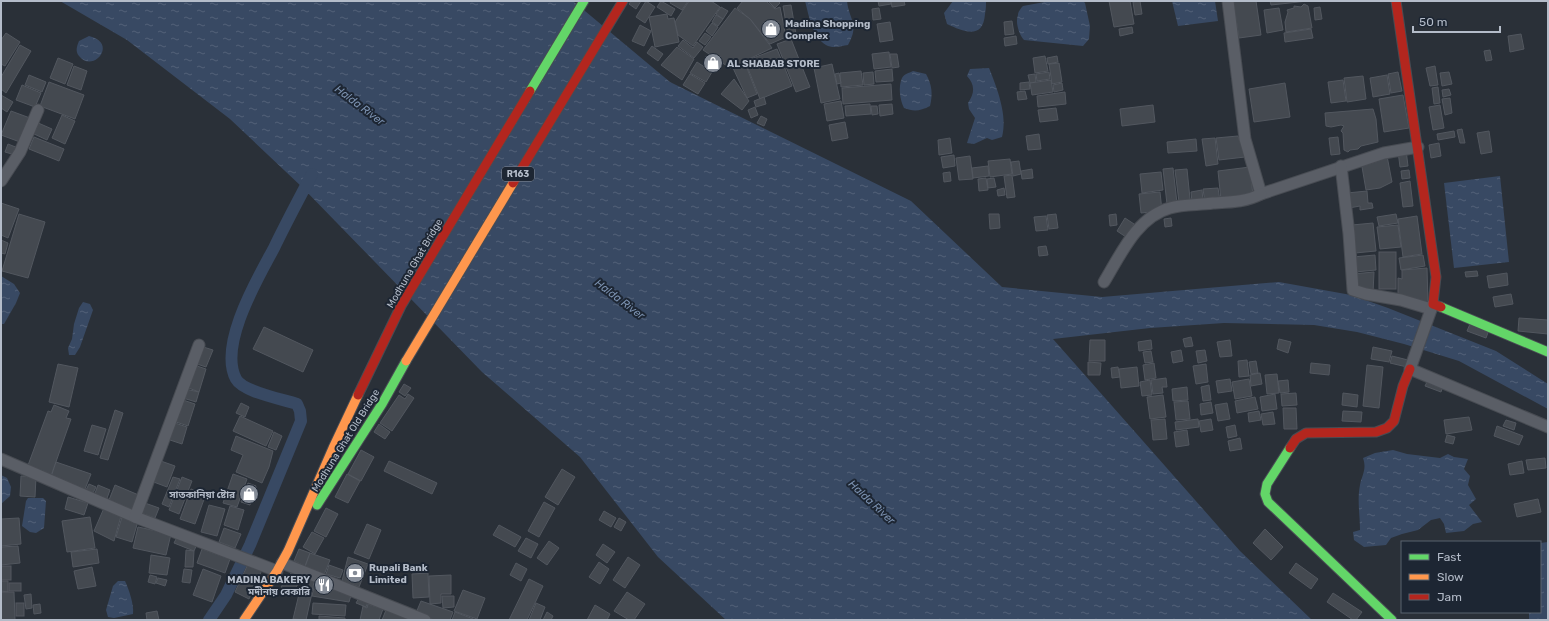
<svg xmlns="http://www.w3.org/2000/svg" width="1549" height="621" font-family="Rubik,'Noto Sans Bengali',sans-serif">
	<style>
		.water { fill: url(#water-ripples) }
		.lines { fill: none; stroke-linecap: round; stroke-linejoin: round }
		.canal { stroke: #384963; stroke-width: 12 }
		.building { fill: #444950; stroke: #52575f }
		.street-casing { stroke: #484c53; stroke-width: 13 }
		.fast-casing { stroke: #484c53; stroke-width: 11 }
		.slow-casing { stroke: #484c53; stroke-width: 11 }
		.jam-casing { stroke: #484c53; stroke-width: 11 }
		.street { stroke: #5a5e66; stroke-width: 11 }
		.fast { stroke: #63d668; stroke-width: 9 }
		.slow { stroke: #ff974d; stroke-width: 9 }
		.jam { stroke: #b3261e; stroke-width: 9 }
		.labels { text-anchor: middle; stroke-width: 4; stroke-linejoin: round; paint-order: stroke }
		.shield { fill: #1d2633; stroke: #878f9c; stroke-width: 1 }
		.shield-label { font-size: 9px; font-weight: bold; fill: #b4bcc9 }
		.poi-label { font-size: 10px; font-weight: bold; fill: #b4bcc9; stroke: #1d2633; text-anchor: start }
		.street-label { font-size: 10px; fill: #b4bcc9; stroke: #1d2633 }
		.water-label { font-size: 11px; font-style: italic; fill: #7c92b1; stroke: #1d2633 }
	</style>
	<defs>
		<pattern id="water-ripples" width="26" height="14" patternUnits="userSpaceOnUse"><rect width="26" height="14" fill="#384963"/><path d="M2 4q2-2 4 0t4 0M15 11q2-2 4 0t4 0" fill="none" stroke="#526178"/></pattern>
	</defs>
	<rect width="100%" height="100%" fill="#2a3038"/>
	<g class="water">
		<polygon points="60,1 573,1 670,82 911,201 1002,287 1102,297 1279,282 1351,295 1388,308 1496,351 1548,384 1548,409 1459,361 1404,344 1357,332 1314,325 1224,323 1150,328 1053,339 1240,551 1312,620 726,620 658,557 580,457 482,372 302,187 230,119 127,40"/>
		<path d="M805,1H847C849,20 860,24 848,45C841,46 833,49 826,45C812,36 809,16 805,1Z"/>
		<path d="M953,1H986C986,5 986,9 985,14C983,40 964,32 947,24L944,13Z"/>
		<path d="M1050,1H1083L1085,3L1090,26L1089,39L1083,46L1024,40C1019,35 1015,22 1018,15C1018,12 1021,8 1023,6Z"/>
		<polygon points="1172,1 1215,1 1218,21 1178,26"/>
		<path d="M89,36C119,43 93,74 79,56C75,51 77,46 79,41Z"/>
		<path d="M989,68C997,88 1008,116 1002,137L992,140L987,138L974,144L967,143L975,118L969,109L968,103C975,93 975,85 967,76L970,69Z"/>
		<path d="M913,71L926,74C932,85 933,94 930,106C920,111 914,112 904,108C900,100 898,87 902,78C904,74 909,73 913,71Z"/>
		<polygon points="1500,176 1509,262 1454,268 1444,183"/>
		<polygon points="1,276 14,284 20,293 16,303 4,324 1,324"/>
		<polygon points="83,302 90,304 93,310 80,347 75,355 69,355 68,348 72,339 74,324 79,308"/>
		<path d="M1393,450L1407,454L1440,458L1448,454L1454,457L1468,459L1464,469L1470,476L1468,485L1476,499L1469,505L1482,522L1473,524L1464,531L1446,533L1444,524L1440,518L1431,520L1418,530L1402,534L1391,538L1386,545L1364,547L1354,540L1353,532L1360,530C1360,515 1357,500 1360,485C1362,475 1367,469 1363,458L1375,453Z"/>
		<polygon points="1,475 7,478 11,487 10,496 1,504"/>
		<polygon points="28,498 43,498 46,501 44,528 36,533 30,532 22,526 26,501"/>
		<polygon points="1548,542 1548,620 1529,620 1529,612 1540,612 1540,543"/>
		<path d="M118,581H125C129,590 134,604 133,614L114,618L108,617L106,610L113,586Z"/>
	</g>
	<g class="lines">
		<path class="canal" d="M209,620L226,595L250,545L301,421L300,411L297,404C282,399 243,392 236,379C218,345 258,278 274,248C286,223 299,199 312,174"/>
	</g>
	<g class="building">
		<polygon points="631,1 641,1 636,9 629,4"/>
		<polygon points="646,1 655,7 645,23 636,17"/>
		<polygon points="661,1 675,9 671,16 657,7"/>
		<polygon points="671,1 688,1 682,10 670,3"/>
		<polygon points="689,1 711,1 720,7 693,46 678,35 675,22"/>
		<polygon points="743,1 766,1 775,9 780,7 786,37 770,44 751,20 737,8"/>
		<polygon points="768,1 778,1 780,3 775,8"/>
		<polygon points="878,1 891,1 891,4 879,6"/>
		<polygon points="891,1 904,1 905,5 892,7"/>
		<polygon points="1109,1 1130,1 1134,24 1114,27"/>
		<polygon points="1140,1 1142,14 1135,15 1133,2"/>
		<polygon points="1233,1 1256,1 1261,35 1239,38"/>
		<polygon points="1270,1 1308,1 1271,5"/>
		<polygon points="1304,4 1308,6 1312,28 1286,32 1285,22 1288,12 1287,10 1294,8 1294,6 1301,7"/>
		<polygon points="791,5 796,34 788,35 783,6"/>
		<polygon points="721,7 728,11 723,19 716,14"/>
		<polygon points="1320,7 1322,19 1315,20 1314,8"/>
		<polygon points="735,8 750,19 772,48 730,68 703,50"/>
		<polygon points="879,8 881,19 873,20 872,9"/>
		<polygon points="1279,8 1283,30 1267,33 1264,10"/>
		<polygon points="667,14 668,19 674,18 679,42 655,47 649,17"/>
		<polygon points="716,15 723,19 718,26 712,22"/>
		<polygon points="1012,21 1014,34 1005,35 1004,22"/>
		<polygon points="890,22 893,40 880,42 877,24"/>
		<polygon points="712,23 718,27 712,36 706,31"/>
		<polygon points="640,25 651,31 644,46 632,41"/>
		<polygon points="1132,27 1133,33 1120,36 1119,29"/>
		<polygon points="1311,29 1313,38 1285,42 1284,33"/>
		<polygon points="6,33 20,42 5,66 1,64 1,40"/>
		<polygon points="705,33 711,37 705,45 699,41"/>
		<polygon points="1521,34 1524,49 1510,52 1508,36"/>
		<polygon points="1016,36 1017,44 1005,46 1004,38"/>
		<polygon points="791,39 810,87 796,92 777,44"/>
		<polygon points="683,40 693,48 697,42 703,47 694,58 678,46"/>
		<polygon points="20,45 31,51 6,93 1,89 1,77"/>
		<polygon points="652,46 663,54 658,61 647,53"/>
		<polygon points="677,47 694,59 682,80 661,65"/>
		<polygon points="777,49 792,86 760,99 745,61"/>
		<polygon points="1490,50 1492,60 1486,61 1484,51"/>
		<polygon points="889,52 891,67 874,69 872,54"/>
		<polygon points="890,54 897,54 899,67 892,68"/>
		<polygon points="709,55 721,63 716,70 704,63"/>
		<polygon points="1045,56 1048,71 1035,73 1033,58"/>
		<polygon points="1057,56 1058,62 1048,64 1047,58"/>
		<polygon points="58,58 73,64 65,84 50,78"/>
		<polygon points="697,62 712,72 706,82 690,73"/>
		<polygon points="745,63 757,94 747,98 733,68"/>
		<polygon points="1059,63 1062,82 1052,84 1049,64"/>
		<polygon points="832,64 840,99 821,103 814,68"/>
		<polygon points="74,66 87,71 81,90 67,85"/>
		<polygon points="1435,66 1438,85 1430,86 1426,68"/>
		<polygon points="892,69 893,81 876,82 875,71"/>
		<polygon points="861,71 863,85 841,87 840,73"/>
		<polygon points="873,72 874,84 864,85 863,73"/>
		<polygon points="1049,72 1050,79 1037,81 1036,74"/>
		<polygon points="1398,72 1402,91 1391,93 1388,74"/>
		<polygon points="1449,72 1452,84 1442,86 1440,73"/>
		<polygon points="839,73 841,83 837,84 835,74"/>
		<polygon points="690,74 705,83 698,94 683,85"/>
		<polygon points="1035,74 1036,82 1030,83 1028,75"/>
		<polygon points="29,75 46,82 42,92 25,85"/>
		<polygon points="1387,75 1390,94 1373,97 1370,78"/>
		<polygon points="1363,76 1366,99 1347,102 1344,78"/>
		<polygon points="734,79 749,101 742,110 721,94"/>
		<polygon points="1051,80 1053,92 1032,95 1030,83"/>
		<polygon points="1343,80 1346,101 1331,103 1328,82"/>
		<polygon points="49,82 84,95 75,119 40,106"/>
		<polygon points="1029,82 1030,89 1020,90 1020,83"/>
		<polygon points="1062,83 1063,90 1054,92 1053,85"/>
		<polygon points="1285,83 1290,117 1254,122 1249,89"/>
		<polygon points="891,84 892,100 843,104 842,88"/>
		<polygon points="22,85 41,93 35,107 16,100"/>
		<polygon points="1438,87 1440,103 1434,104 1432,88"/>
		<polygon points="1449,89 1451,95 1443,97 1442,90"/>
		<polygon points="1025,91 1027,99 1018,100 1017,92"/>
		<polygon points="1065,92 1066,104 1038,107 1037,96"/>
		<polygon points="1,95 13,102 7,112 1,108"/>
		<polygon points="1403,95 1409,128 1384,132 1379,99"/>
		<polygon points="764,97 766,104 756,107 754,101"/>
		<polygon points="1450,98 1452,113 1445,115 1442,99"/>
		<polygon points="841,101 844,118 827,121 824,104"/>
		<polygon points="870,104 871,114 846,116 845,106"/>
		<polygon points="892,104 893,114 880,116 879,105"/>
		<polygon points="1153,105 1155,122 1122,126 1120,109"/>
		<polygon points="1440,105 1444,128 1433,130 1429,107"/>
		<polygon points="871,106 877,106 878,114 872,115"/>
		<polygon points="755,107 758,115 751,118 748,110"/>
		<polygon points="1056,108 1058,120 1040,122 1038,110"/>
		<polygon points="1373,109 1376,119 1378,142 1361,146 1358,149 1350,150 1348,152 1344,150 1343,133 1341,131 1344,126 1341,125 1331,127 1326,126 1325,113"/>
		<polygon points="11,111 30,118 20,142 1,135"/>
		<polygon points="62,115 75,121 65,144 52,138"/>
		<polygon points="761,116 767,119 764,126 757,123"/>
		<polygon points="36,122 52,129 47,140 32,133"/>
		<polygon points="845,122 848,138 832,141 829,125"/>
		<polygon points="1462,129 1465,143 1460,143 1457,130"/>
		<polygon points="1454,131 1455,137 1438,140 1437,134"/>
		<polygon points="1489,131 1492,152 1481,154 1477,133"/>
		<polygon points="1039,134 1041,149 1028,150 1026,136"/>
		<polygon points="1238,136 1245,157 1219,160 1216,138"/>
		<polygon points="34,137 64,149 59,161 29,149"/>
		<polygon points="1338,137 1340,154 1331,155 1329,138"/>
		<polygon points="950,138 952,153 939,155 938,140"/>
		<polygon points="1215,138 1218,164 1206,166 1202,139"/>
		<polygon points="1196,139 1197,151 1168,153 1167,142"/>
		<polygon points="1439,143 1441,156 1431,158 1429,145"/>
		<polygon points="8,144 18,148 15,155 5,152"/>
		<polygon points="1406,150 1408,166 1400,167 1398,151"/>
		<polygon points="954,155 955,166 943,168 941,157"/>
		<polygon points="970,156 973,179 959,180 956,158"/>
		<polygon points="1387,156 1392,182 1380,188 1366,190 1361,161"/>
		<polygon points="1010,159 1012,174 990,177 988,161"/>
		<polygon points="1019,161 1021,174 1013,176 1011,162"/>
		<polygon points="988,166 989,176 973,178 972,168"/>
		<polygon points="1250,167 1253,196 1221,200 1218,171"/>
		<polygon points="1173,168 1177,203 1167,204 1163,169"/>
		<polygon points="1032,169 1033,178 1022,179 1021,171"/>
		<polygon points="1187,169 1190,199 1179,202 1175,170"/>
		<polygon points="1409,170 1410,178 1402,179 1401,171"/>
		<polygon points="950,172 951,181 944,182 943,173"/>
		<polygon points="1161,172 1163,190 1142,193 1140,174"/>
		<polygon points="1012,175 1015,197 1007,198 1004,176"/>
		<polygon points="986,178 988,190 979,191 978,179"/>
		<polygon points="994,178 996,187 988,188 987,179"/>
		<polygon points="1410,181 1413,206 1403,207 1400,183"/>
		<polygon points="1004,188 1005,195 998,196 997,190"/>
		<polygon points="1218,188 1220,201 1205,203 1203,189"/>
		<polygon points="1202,190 1203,201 1192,202 1191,192"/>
		<polygon points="1367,191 1368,203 1372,203 1373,208 1360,210 1360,206 1349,208 1347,193"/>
		<polygon points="1160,192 1162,211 1141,213 1139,194"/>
		<polygon points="1,203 19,209 8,238 1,235"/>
		<polygon points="19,214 45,222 28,278 2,271"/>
		<polygon points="989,214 999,214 1000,228 990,229"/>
		<polygon points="1056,214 1058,228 1049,229 1047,215"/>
		<polygon points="1116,214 1117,225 1110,226 1109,215"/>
		<polygon points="1396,214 1398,223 1379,226 1377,217"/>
		<polygon points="1046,216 1048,230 1036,231 1034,217"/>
		<polygon points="1417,216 1422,254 1403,257 1398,219"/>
		<polygon points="1125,218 1134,224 1126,237 1117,231"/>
		<polygon points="1171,218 1172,226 1165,227 1164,219"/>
		<polygon points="1373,223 1376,251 1355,253 1352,225"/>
		<polygon points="1398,225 1401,247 1380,249 1377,227"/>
		<polygon points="1,240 8,243 5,254 1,253"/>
		<polygon points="1046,246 1048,255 1039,256 1038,247"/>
		<rect x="1379" y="252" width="17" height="37"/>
		<polygon points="1375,255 1376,270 1355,272 1353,257"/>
		<polygon points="1423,255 1425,266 1401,270 1399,258"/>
		<polygon points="1427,268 1428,304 1398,298 1398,278 1402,279 1402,270"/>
		<polygon points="1477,271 1478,276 1466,277 1465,272"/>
		<polygon points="1374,272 1373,293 1354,290 1353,274"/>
		<polygon points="1507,273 1508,285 1489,288 1487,276"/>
		<polygon points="1511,294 1513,304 1495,307 1493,297"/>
		<polygon points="1519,318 1548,320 1548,334 1518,331"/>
		<polygon points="1470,324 1489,330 1486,338 1467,331"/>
		<polygon points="264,327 313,350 303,372 253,349"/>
		<polygon points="1191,337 1193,346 1185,347 1183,339"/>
		<polygon points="1279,339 1291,342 1288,353 1277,349"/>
		<polygon points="1090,340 1105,340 1105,361 1089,361"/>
		<polygon points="1151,340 1152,349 1139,351 1138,342"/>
		<polygon points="1230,340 1232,356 1220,357 1217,342"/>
		<polygon points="200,346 213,350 206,367 194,363"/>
		<polygon points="1373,347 1392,351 1389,362 1371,359"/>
		<polygon points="1181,350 1183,361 1173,363 1171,352"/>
		<polygon points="1205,350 1207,361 1198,363 1196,351"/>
		<polygon points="1151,351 1153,362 1145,363 1143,352"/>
		<polygon points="1392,356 1408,360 1407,367 1390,363"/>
		<polygon points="1247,360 1249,376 1239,377 1238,361"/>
		<polygon points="1256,361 1258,373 1251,374 1249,362"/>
		<polygon points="1088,362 1101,363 1100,375 1088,375"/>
		<polygon points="1154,363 1156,378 1145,380 1143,365"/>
		<polygon points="1311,363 1330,365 1329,375 1310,373"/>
		<polygon points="58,364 78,368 69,407 49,402"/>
		<polygon points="1206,364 1208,382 1196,384 1193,366"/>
		<polygon points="194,365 206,369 199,392 186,387"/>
		<polygon points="1367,365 1383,367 1379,408 1363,406"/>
		<polygon points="1118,367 1120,377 1112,378 1111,368"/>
		<polygon points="1137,367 1139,386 1121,388 1119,369"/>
		<polygon points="1260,373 1262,384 1251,386 1250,375"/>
		<polygon points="1277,374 1279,393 1267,394 1265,375"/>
		<polygon points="1166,378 1167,387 1162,387 1163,393 1153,394 1151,380"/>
		<polygon points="1230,379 1232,391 1218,393 1216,381"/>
		<polygon points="1249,379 1252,396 1235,399 1232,382"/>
		<polygon points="1150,380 1152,395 1142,396 1140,382"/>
		<polygon points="1288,380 1289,392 1280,393 1278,381"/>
		<polygon points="1428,380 1443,386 1441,392 1425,386"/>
		<polygon points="404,384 411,388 405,396 399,392"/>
		<polygon points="1209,385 1211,400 1203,401 1201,387"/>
		<polygon points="1187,387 1188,400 1173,401 1172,389"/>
		<polygon points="185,389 199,392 196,402 183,398"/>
		<polygon points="1296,393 1297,405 1282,406 1281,394"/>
		<polygon points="1343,393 1358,395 1357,407 1342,405"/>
		<polygon points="408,394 414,398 392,431 380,423 399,395 405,399"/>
		<polygon points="1275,394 1277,409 1262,411 1260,397"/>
		<polygon points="1163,395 1166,417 1150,419 1147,397"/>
		<polygon points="1255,397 1258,409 1237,413 1235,401"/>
		<polygon points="180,399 195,404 188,426 173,421"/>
		<polygon points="1188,401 1190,419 1176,420 1174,402"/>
		<polygon points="1211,402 1213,413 1201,415 1200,404"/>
		<polygon points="241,403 249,407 245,417 236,413"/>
		<polygon points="1227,403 1230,419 1218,421 1215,405"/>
		<polygon points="54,405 69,411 66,418 71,419 51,476 27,468 48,411 51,412"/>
		<polygon points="1283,408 1296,408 1297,429 1284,429"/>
		<polygon points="115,410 123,413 108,460 100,458"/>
		<polygon points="1259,411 1261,420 1249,422 1248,413"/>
		<polygon points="1343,411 1362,412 1361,422 1342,421"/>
		<polygon points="1273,412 1275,424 1263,425 1261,414"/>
		<polygon points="240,416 273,431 266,446 233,431"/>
		<polygon points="1469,417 1472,430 1446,434 1444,420"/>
		<polygon points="1165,419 1167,439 1153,440 1151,420"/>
		<polygon points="1198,419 1199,427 1176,430 1175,422"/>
		<polygon points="1211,419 1213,430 1201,432 1199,421"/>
		<polygon points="1506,420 1516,423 1514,430 1503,426"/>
		<polygon points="172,422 187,427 182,444 167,439"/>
		<polygon points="379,424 390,432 385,439 374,432"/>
		<polygon points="92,425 106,429 98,455 84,451"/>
		<polygon points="1235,425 1237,436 1228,438 1226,427"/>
		<polygon points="1497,426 1523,436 1519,445 1494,436"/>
		<polygon points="1187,430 1189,445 1176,447 1174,432"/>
		<polygon points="274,432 282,436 276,450 268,447"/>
		<polygon points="1447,435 1455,437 1453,444 1445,442"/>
		<polygon points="236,436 273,451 269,467 262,483 236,472 243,455 231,450"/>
		<polygon points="1240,438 1242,449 1230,451 1228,441"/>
		<polygon points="361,450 374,457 361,481 348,474"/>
		<polygon points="1545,458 1546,468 1528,470 1526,460"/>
		<polygon points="158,460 175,466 167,487 151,481"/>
		<polygon points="389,461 437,483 432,494 384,471"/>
		<polygon points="1522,461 1524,473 1510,475 1508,464"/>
		<polygon points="56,462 91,474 85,489 51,477"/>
		<polygon points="562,469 575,477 558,505 545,497"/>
		<polygon points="233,474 247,479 237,507 223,503"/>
		<polygon points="347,474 360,481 348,503 335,497"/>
		<polygon points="21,476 36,477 35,497 20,496"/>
		<polygon points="173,477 180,479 169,507 162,504"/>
		<polygon points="182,477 192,481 179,514 169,510"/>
		<polygon points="248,483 256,486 250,505 241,502"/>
		<polygon points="89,484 96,487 92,495 85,492"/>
		<polygon points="98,485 110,490 106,501 94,496"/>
		<polygon points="115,485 141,496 135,511 109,500"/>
		<polygon points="191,489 206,494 195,524 180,519"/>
		<polygon points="68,497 88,503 84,515 65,509"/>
		<polygon points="1538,499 1541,512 1517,517 1514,504"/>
		<polygon points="142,502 159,508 155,518 138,512"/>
		<polygon points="544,502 555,508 539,537 528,531"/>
		<polygon points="209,505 225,509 217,536 201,532"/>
		<polygon points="230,506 244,510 238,530 224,525"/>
		<polygon points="104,508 121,516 114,541 94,531"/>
		<polygon points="326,508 338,514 326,537 314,531"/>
		<polygon points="604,511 616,518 611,527 599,520"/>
		<polygon points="90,517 95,548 67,552 62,521"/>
		<polygon points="122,517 138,521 132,542 116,537"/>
		<polygon points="19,518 21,544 1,546 1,519"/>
		<polygon points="619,518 626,522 621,531 614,527"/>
		<polygon points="367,524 381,530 369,559 354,553"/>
		<polygon points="499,525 521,537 515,547 493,535"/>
		<polygon points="138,527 171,534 166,555 133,548"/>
		<polygon points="224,528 241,534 235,548 219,542"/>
		<polygon points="1265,529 1283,547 1271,560 1253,543"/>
		<polygon points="312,532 324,538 315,554 303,547"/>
		<polygon points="177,537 197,544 194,551 174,543"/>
		<polygon points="526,538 538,544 531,558 518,551"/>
		<polygon points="549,541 559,548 547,565 537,558"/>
		<polygon points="603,544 615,552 607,563 596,555"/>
		<polygon points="18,546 20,563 1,565 1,547"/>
		<polygon points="97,549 99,563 73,567 71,552"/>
		<polygon points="202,549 230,559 225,573 197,563"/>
		<polygon points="299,549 310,553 305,566 294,561"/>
		<polygon points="186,550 194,551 193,567 185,567"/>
		<polygon points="310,553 330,560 324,575 305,567"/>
		<polygon points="151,555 170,558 167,575 149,573"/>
		<polygon points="348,557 368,564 359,587 342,581"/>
		<polygon points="628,557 640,565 625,588 613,580"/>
		<polygon points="599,562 609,569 600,584 589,577"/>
		<polygon points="516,563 527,569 521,581 510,575"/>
		<polygon points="1296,563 1318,579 1311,589 1289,573"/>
		<polygon points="248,564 262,570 249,599 235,592"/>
		<polygon points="329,565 343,570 340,578 326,574"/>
		<rect x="1" y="566" width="10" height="14"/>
		<polygon points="92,567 96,586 78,589 74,571"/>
		<polygon points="184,569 192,570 190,583 182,582"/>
		<polygon points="203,569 221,576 212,602 193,595"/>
		<polygon points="291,573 301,580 291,594 281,587"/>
		<polygon points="428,573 429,597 413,598 412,574"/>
		<polygon points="150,575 157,577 155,584 148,582"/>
		<polygon points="451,575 451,594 441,594 441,603 430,604 429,576"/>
		<polygon points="305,576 315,578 312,591 302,588"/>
		<polygon points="158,578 167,580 165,586 156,583"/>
		<polygon points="316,578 352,592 349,602 312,596"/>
		<polygon points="529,579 543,586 527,620 509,620"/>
		<polygon points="1,581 8,581 8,592 1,591"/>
		<rect x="9" y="583" width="12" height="8"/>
		<polygon points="300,590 312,593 306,620 293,619"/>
		<polygon points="463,590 485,598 477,619 454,611"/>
		<polygon points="1,592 14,592 15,620 1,620"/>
		<polygon points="627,592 645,604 634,620 629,620 614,611"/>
		<polygon points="1333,593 1362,612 1356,620 1353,620 1327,602"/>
		<polygon points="31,594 32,608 26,609 24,595"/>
		<polygon points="442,596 454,596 454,607 443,608"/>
		<polygon points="359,598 368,602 366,607 356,603"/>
		<polygon points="421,601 453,612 450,620 434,620 416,613"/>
		<rect x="16" y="603" width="8" height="13"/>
		<polygon points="313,603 346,605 345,616 312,614"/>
		<polygon points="536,603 545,607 540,620 529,620"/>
		<polygon points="40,604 41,613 34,614 33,605"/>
		<polygon points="368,604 383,609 379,620 360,620 363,606 367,608"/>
		<polygon points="595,605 610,614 607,620 587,620"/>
		<polygon points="386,610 406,618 405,620 382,620"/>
		<polygon points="157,611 159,620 147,620 146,613"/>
		<polygon points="455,612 476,620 452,620"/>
		<polygon points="547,612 553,616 551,620 543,620"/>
		<polygon points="319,616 345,618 345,620 319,620"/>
	</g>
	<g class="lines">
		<g class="street-casing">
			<g id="street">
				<polyline points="1228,1 1245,139 1261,194 1384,153 1418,147"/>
				<polyline points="1341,166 1349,234 1353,290 1366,294 1401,300 1431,309"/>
				<polyline points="1,181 20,152 38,110"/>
				<path d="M1104,282C1121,254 1137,217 1170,208C1183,204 1199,205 1213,203C1230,202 1246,202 1261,194"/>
				<polyline points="1433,304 1410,369 1548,427"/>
				<polyline points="1,459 135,517 277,571"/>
				<polyline points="135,517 199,345"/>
				<polyline points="282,563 425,620"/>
			</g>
		</g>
		<g class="fast-casing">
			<g id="fast">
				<polyline points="530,91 584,1"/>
				<polyline points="1441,307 1548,352"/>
				<polyline points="1290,448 1267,484 1265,494 1268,502 1392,620"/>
				<polyline points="317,505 382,404 406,361"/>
			</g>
		</g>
		<g class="slow-casing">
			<g id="slow">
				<polyline points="406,361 513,183"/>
				<polyline points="244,620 277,571 288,551 333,448 358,395"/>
			</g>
		</g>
		<g class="jam-casing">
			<g id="jam">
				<polyline points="1396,1 1436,277 1433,304 1441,307"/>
				<polyline points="513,183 623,1"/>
				<polyline points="358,395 401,306 530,91"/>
				<polyline points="1290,448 1296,439 1306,433 1376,432 1387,428 1394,421 1403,386 1410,369"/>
			</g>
		</g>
		<use href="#street" class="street"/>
		<use href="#fast" class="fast"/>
		<use href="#slow" class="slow"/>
		<use href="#jam" class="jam"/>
	</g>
	<defs>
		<g id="shop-disc" transform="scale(1)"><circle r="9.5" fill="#848b96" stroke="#1d2633"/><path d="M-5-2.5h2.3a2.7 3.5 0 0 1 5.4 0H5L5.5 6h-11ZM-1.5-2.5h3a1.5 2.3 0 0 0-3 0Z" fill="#fff"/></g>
		<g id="bank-disc" transform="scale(1)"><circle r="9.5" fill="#848b96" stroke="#1d2633"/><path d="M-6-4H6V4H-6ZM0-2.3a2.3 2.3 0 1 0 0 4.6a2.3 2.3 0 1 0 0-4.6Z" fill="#fff"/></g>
		<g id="restaurant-disc" transform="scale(1)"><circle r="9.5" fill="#848b96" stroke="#1d2633"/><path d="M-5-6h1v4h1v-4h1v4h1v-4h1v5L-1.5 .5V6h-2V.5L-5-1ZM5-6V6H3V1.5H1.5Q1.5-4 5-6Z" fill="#fff"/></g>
	</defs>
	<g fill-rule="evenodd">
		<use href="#shop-disc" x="771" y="29"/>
		<use href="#shop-disc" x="713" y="63"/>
		<use href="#shop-disc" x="249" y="494"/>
		<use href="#bank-disc" x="355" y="573"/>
		<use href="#restaurant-disc" x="324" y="585"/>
	</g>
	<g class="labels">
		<rect class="shield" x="502" y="167" width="32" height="14" rx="3"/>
		<g class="shield-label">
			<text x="518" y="177">R163</text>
		</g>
		<g class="poi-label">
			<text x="785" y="27">Madina Shopping<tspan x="785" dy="12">Complex</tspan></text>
			<text x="727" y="67">AL SHABAB STORE</text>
			<text x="235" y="498" text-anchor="end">সাতকানিয়া ষ্টোর</text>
			<text x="369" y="571">Rupali Bank<tspan x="369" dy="12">Limited</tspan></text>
			<text x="310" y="583" text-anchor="end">MADINA BAKERY<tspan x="310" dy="12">মদীনায় বেকারি</tspan></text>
		</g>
		<g class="street-label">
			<text transform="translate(414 263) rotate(-60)" y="4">Modhuna Ghat Bridge</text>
			<text transform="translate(345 440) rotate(-58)" y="4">Modhuna Ghat Old Bridge</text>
		</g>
		<g class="water-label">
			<text transform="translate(360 105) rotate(37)" y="4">Halda River</text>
			<text transform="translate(620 299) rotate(37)" y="4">Halda River</text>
			<text transform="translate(872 502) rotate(43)" y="4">Halda River</text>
		</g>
	</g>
	<rect width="1549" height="621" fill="none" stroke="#b4bcc9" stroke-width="4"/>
	<rect x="1401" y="541" width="140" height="72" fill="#1d2633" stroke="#59626f"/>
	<rect x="1409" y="554" width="20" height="6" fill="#63d668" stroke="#59626f"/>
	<text x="1437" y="561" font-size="12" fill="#b4bcc9">Fast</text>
	<rect x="1409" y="574" width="20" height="6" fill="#ff974d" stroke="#59626f"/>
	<text x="1437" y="581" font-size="12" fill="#b4bcc9">Slow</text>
	<rect x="1409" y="594" width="20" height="6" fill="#b3261e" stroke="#59626f"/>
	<text x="1437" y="601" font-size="12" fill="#b4bcc9">Jam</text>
	<path d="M1413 26v6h87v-6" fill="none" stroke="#b4bcc9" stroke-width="2"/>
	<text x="1419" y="26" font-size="12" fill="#b4bcc9" stroke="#1d2633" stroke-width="3" paint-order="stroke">50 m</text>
</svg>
